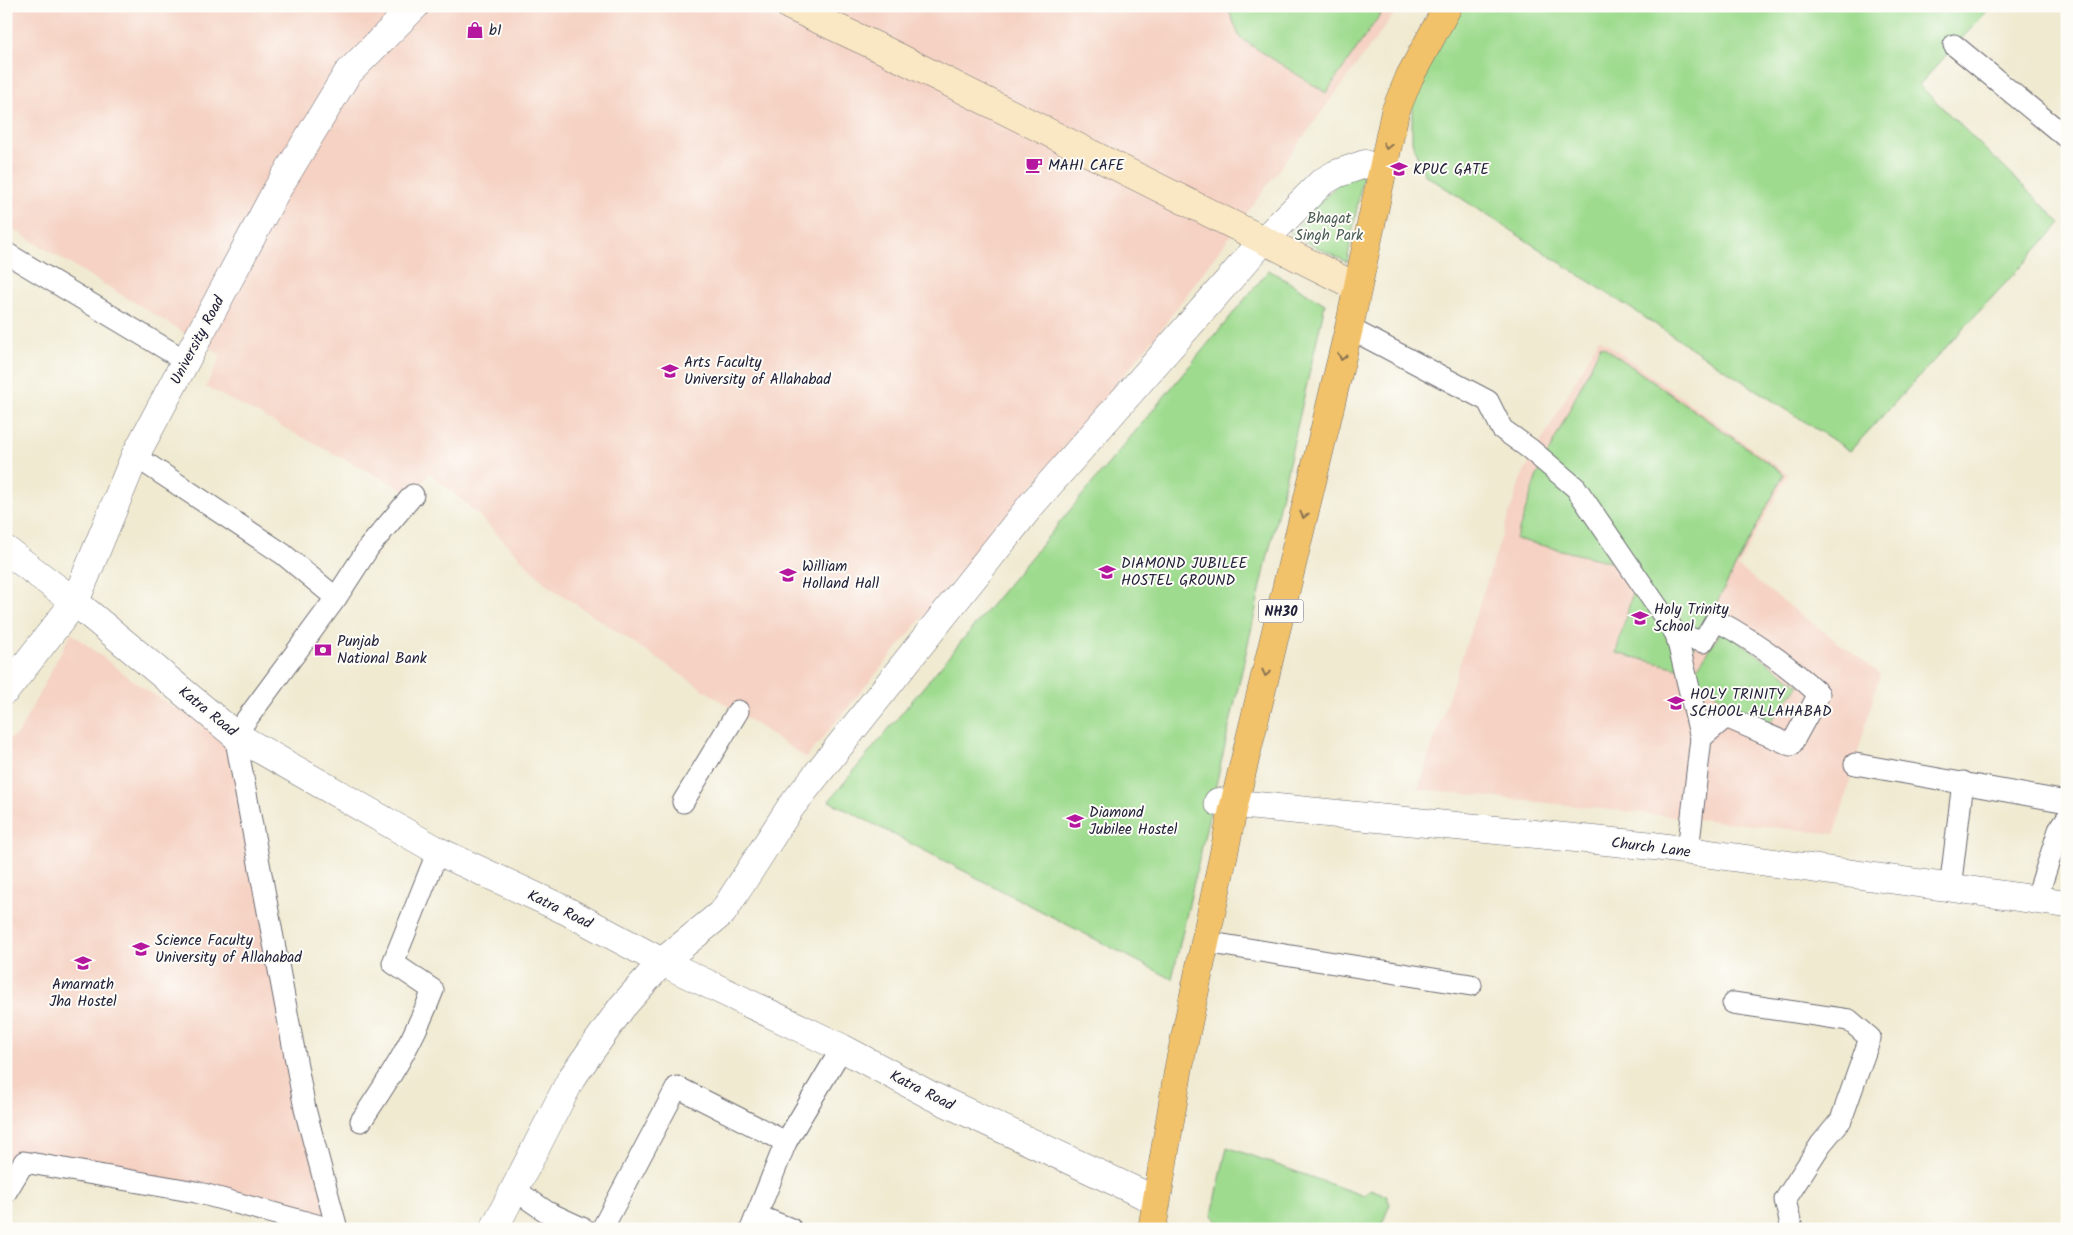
<svg xmlns="http://www.w3.org/2000/svg" width="2073" height="1235" font-family="Kalam,sans-serif">
	<style>
		.built { fill: #f5d2c3 }
		.green { fill: #9fdb8f; stroke: #607e65 }
		.lines { fill: none; stroke-linecap: round; stroke-linejoin: round }
		.minor-casing { stroke: #6a6870; stroke-width: 23 }
		.tertiary-casing { stroke: #6a6870; stroke-width: 29 }
		.secondary-casing { stroke: #6a6870; stroke-width: 29 }
		.trunk-casing { stroke: #6a6870; stroke-width: 29 }
		.minor { stroke: #fff; stroke-width: 21 }
		.tertiary { stroke: #fff; stroke-width: 28 }
		.secondary { stroke: #fae7c3; stroke-width: 28 }
		.trunk { stroke: #f2c26a; stroke-width: 28 }
		.oneway { stroke: #8a7252 }
		.labels { text-anchor: middle; stroke-width: 4; stroke-linejoin: round; paint-order: stroke }
		.shield { fill: #fdfcf7; stroke: #646373; stroke-width: 1 }
		.shield-label { font-size: 14px; font-weight: bold; fill: #22223b }
		.poi-label { font-size: 15px; fill: #22223b; stroke: #fdfcf7; text-anchor: start }
		.park-label { font-size: 15px; fill: #485a54; stroke: #fdfcf7 }
		.street-label { font-size: 15px; fill: #22223b; stroke: #fdfcf7 }
	</style>
	<rect width="100%" height="100%" fill="#fdfcf7"/>
	<filter id="ink" filterUnits="userSpaceOnUse"><feTurbulence type="fractalNoise" baseFrequency=".02" numOctaves="2"/><feDisplacementMap in="SourceGraphic" scale="10" xChannelSelector="R" yChannelSelector="G"/><feConvolveMatrix kernelMatrix="1 2 1 2 8 2 1 2 1" color-interpolation-filters="sRGB"/></filter>
	<filter id="wash" filterUnits="userSpaceOnUse"><feTurbulence type="fractalNoise" baseFrequency=".0096" numOctaves="4" result="noise"/><feDisplacementMap in="SourceGraphic" scale="20" xChannelSelector="R" yChannelSelector="G"/><feGaussianBlur stdDeviation="1.12" result="paint"/><feColorMatrix in="noise" values="0 0 0 0 0 0 0 0 0 0 0 0 0 0 0 0 0 1.4 0 .05"/><feComposite in="paint" operator="in"/></filter>
	<g filter="url(#wash)">
		<rect width="100%" height="100%" fill="#f0ead1"/>
		<g class="built">
			<polygon points="6,6 1400,6 1156,336 806,758 547,585 474,511 430,473 413,495 206,387 221,355 6,225"/>
			<polygon points="1599,338 1788,474 1738,567 1880,674 1835,834 1418,789 1521,478"/>
			<polygon points="71,633 143,688 231,741 336,1228 21,1157 9,1163 6,1168 6,741 18,734"/>
		</g>
		<g class="green">
			<polygon points="1227,6 1386,6 1326,93 1240,38"/>
			<polygon points="1457,6 1984,6 1988,10 1919,85 2061,223 1850,451 1424,174 1412,142 1412,90"/>
			<polygon points="1367,153 1347,262 1290,234"/>
			<polygon points="1269,270 1325,304 1172,979 829,801"/>
			<polygon points="1601,345 1784,474 1682,669 1616,653 1639,569 1516,539 1536,478"/>
			<polygon points="1723,629 1799,685 1765,729 1691,677"/>
			<polygon points="1227,1147 1364,1196 1370,1189 1386,1195 1390,1204 1380,1229 1222,1229 1212,1215"/>
		</g>
	</g>
	<g filter="url(#ink)">
		<g class="lines">
			<g class="minor-casing">
				<g id="minor">
					<polyline points="1954,45 2067,138"/>
					<polyline points="6,253 186,361"/>
					<polyline points="1349,328 1488,401 1502,429 1530,449 1576,488 1676,634 1701,738 1688,851"/>
					<polyline points="135,456 283,554 336,598"/>
					<path d="M1676,634L1703,642L1716,620C1753,640 1788,665 1819,694L1791,745L1726,717L1701,738"/>
					<polyline points="1855,764 2067,802"/>
					<polyline points="683,802 738,711"/>
					<polyline points="1950,889 1963,782"/>
					<polyline points="2036,900 2059,830 2067,818"/>
					<polyline points="1205,942 1471,985"/>
					<polyline points="1733,1003 1849,1020 1870,1038 1841,1120 1821,1144 1785,1200 1792,1229"/>
					<path d="M361,1121C392,1075 413,1042 433,990L393,963L438,851"/>
					<polyline points="515,1190 547,1212 584,1229"/>
					<polyline points="6,1192 24,1162 196,1192 331,1229"/>
					<polyline points="758,1216 791,1229"/>
					<polyline points="337,1229 305,1109 235,735 336,598 369,547 413,495"/>
					<polyline points="602,1229 677,1087 786,1142"/>
					<polyline points="751,1229 786,1142 842,1048"/>
				</g>
			</g>
			<g class="tertiary-casing">
				<g id="tertiary">
					<polyline points="6,550 75,602 235,735 438,851 565,910 662,962 842,1048 932,1096 1155,1200"/>
					<polyline points="6,690 75,602 135,456 275,193 347,74 415,6"/>
					<polyline points="1218,802 1654,846 2067,904"/>
					<polyline points="494,1229 571,1079 622,1007 662,962 723,912 790,808 1032,504 1263,241 1322,182 1336,174 1365,164"/>
				</g>
			</g>
			<g class="secondary-casing">
				<polyline id="secondary" points="790,6 882,49 1357,287"/>
			</g>
			<g class="trunk-casing">
				<polyline id="trunk" points="1152,1229 1179,1066 1234,805 1349,328 1395,112 1410,76 1448,6"/>
			</g>
			<use href="#minor" class="minor"/>
			<use href="#tertiary" class="tertiary"/>
			<use href="#secondary" class="secondary"/>
			<use href="#trunk" class="trunk"/>
		</g>
		<defs><path id="oneway-chevron" d="M-2-3.5L2.5 0L-2 3.5" fill="none" stroke-width="1.6" stroke-linecap="round" stroke-linejoin="round" transform="scale(1.25)"/></defs>
		<g class="oneway">
			<use href="#oneway-chevron" transform="translate(1387 146) rotate(103)"/>
			<use href="#oneway-chevron" transform="translate(1342 357) rotate(103)"/>
			<use href="#oneway-chevron" transform="translate(1304 515) rotate(103)"/>
			<use href="#oneway-chevron" transform="translate(1266 673) rotate(103)"/>
		</g>
	</g>
	<defs>
		<g id="shop-bare" transform="scale(1.35)"><path d="M-5-2.5h2.3a2.7 3.5 0 0 1 5.4 0H5L5.5 6h-11ZM-1.5-2.5h3a1.5 2.3 0 0 0-3 0Z" fill="#b5179e" stroke="#fdfcf7" stroke-width="2.5" paint-order="stroke"/></g>
		<g id="cafe-bare" transform="scale(1.35)"><path d="M-5.5-4.5H6V0H3Q3 3.5 0 3.5H-2.5Q-5.5 3.5-5.5 0ZM3-3.2v2h1.7v-2ZM-6 4.5H4V6H-6Z" fill="#b5179e" stroke="#fdfcf7" stroke-width="2.5" paint-order="stroke"/></g>
		<g id="university-bare" transform="scale(1.35)"><path d="M0-5L7-2L0 1L-7-2ZM-4 1L0 2.5L4 1V4Q0 6-4 4Z" fill="#b5179e" stroke="#fdfcf7" stroke-width="2.5" paint-order="stroke"/></g>
		<g id="school-bare" transform="scale(1.35)"><path d="M0-5L7-2L0 1L-7-2ZM-4 1L0 2.5L4 1V4Q0 6-4 4Z" fill="#b5179e" stroke="#fdfcf7" stroke-width="2.5" paint-order="stroke"/></g>
		<g id="bank-bare" transform="scale(1.35)"><path d="M-6-4H6V4H-6ZM0-2.3a2.3 2.3 0 1 0 0 4.6a2.3 2.3 0 1 0 0-4.6Z" fill="#b5179e" stroke="#fdfcf7" stroke-width="2.5" paint-order="stroke"/></g>
	</defs>
	<g fill-rule="evenodd">
		<use href="#shop-bare" x="475" y="30"/>
		<use href="#cafe-bare" x="1034" y="165"/>
		<use href="#university-bare" x="1399" y="169"/>
		<use href="#university-bare" x="670" y="371"/>
		<use href="#university-bare" x="1107" y="572"/>
		<use href="#university-bare" x="788" y="575"/>
		<use href="#school-bare" x="1640" y="618"/>
		<use href="#bank-bare" x="323" y="650"/>
		<use href="#school-bare" x="1676" y="703"/>
		<use href="#university-bare" x="1075" y="821"/>
		<use href="#university-bare" x="141" y="949"/>
		<use href="#university-bare" x="83" y="963"/>
	</g>
	<g class="labels">
		<rect class="shield" x="1258.5" y="599.5" width="45" height="23" rx="4"/>
		<g class="shield-label">
			<text x="1281" y="616">NH30</text>
		</g>
		<g class="poi-label">
			<text x="489" y="35">b1</text>
			<text x="1048" y="170">MAHI CAFE</text>
			<text x="1413" y="174">KPUC GATE</text>
			<text x="684" y="367">Arts Faculty<tspan x="684" dy="17">University of Allahabad</tspan></text>
			<text x="1121" y="568">DIAMOND JUBILEE<tspan x="1121" dy="17">HOSTEL GROUND</tspan></text>
			<text x="802" y="571">William<tspan x="802" dy="17">Holland Hall</tspan></text>
			<text x="1654" y="614">Holy Trinity<tspan x="1654" dy="17">School</tspan></text>
			<text x="337" y="646">Punjab<tspan x="337" dy="17">National Bank</tspan></text>
			<text x="1690" y="699">HOLY TRINITY<tspan x="1690" dy="17">SCHOOL ALLAHABAD</tspan></text>
			<text x="1089" y="817">Diamond<tspan x="1089" dy="17">Jubilee Hostel</tspan></text>
			<text x="155" y="945">Science Faculty<tspan x="155" dy="17">University of Allahabad</tspan></text>
			<text x="83" y="989" text-anchor="middle">Amarnath<tspan x="83" dy="17">Jha Hostel</tspan></text>
		</g>
		<g class="park-label">
			<text x="1329" y="223">Bhagat<tspan x="1329" dy="17">Singh Park</tspan></text>
		</g>
		<g class="street-label">
			<text transform="translate(197 340) rotate(-62)" y="5">University Road</text>
			<text transform="translate(208 711) rotate(39)" y="5">Katra Road</text>
			<text transform="translate(1651 847) rotate(7)" y="5">Church Lane</text>
			<text transform="translate(560 909) rotate(26)" y="5">Katra Road</text>
			<text transform="translate(922 1090) rotate(27)" y="5">Katra Road</text>
		</g>
	</g>
	<rect width="2073" height="1235" fill="none" stroke="#fdfcf7" stroke-width="25"/>
</svg>
